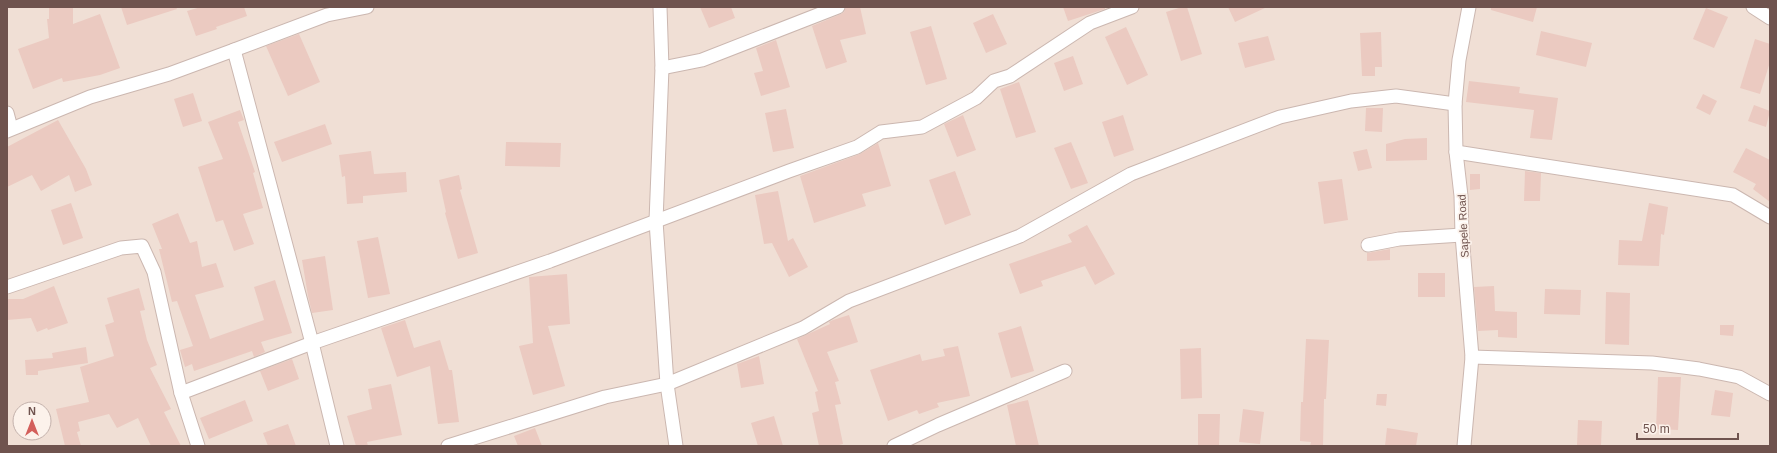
<svg xmlns="http://www.w3.org/2000/svg" width="1777" height="453" font-family="Arial,sans-serif">
	<style>
		.residential { fill: #f0dfd5; fill-rule: evenodd }
		.building { fill: #ebcac1 }
		.lines { fill: none; stroke-linecap: round; stroke-linejoin: round }
		.minor-casing { stroke: #cbb7b0; stroke-width: 15 }
		.minor { stroke: #fff; stroke-width: 13 }
		.labels { text-anchor: middle; stroke-width: 3.5; stroke-linejoin: round; paint-order: stroke }
		.street-label { font-size: 11px; fill: #6f534e; stroke: #fcf2eb }
	</style>
	<rect width="100%" height="100%" fill="#f9eee6"/>
	<path class="residential" d="M7,7H1770V446H7ZM20,409H44V433H20Z"/>
	<g class="building">
		<polygon points="49,7 73,7 73,24 100,14 120,68 100,75 63,82 62,78 33,89 18,49 49,38 47,19 49,19"/>
		<polygon points="121,7 176,7 177,9 127,25"/>
		<polygon points="201,7 244,7 247,16 216,27 217,29 196,36 187,11"/>
		<polygon points="700,7 731,7 735,18 709,28"/>
		<polygon points="846,7 860,7 866,34 840,40 847,62 826,69 812,26 841,14 844,12"/>
		<polygon points="1063,7 1105,7 1105,9 1068,21"/>
		<polygon points="1182,7 1187,7 1202,54 1181,61 1166,12"/>
		<polygon points="1228,7 1267,7 1235,22"/>
		<polygon points="1491,7 1537,7 1533,22 1491,10"/>
		<polygon points="1706,8 1728,17 1714,48 1693,39"/>
		<polygon points="993,14 1007,44 986,53 973,23"/>
		<polygon points="931,26 947,79 926,85 910,32"/>
		<polygon points="1126,27 1148,75 1127,85 1105,37"/>
		<polygon points="1541,31 1592,43 1586,67 1536,55"/>
		<polygon points="1381,32 1382,67 1375,67 1375,76 1362,76 1360,33"/>
		<polygon points="299,34 320,82 288,96 266,46"/>
		<polygon points="1268,36 1275,60 1245,68 1238,43"/>
		<polygon points="1755,39 1770,44 1770,62 1760,94 1740,88"/>
		<polygon points="776,40 790,87 761,96 754,73 763,71 756,48"/>
		<polygon points="1073,56 1083,84 1064,91 1054,63"/>
		<polygon points="1469,81 1520,87 1519,93 1558,98 1552,140 1530,138 1534,110 1466,102"/>
		<polygon points="1019,82 1036,132 1016,138 1000,89"/>
		<polygon points="193,93 202,121 183,127 174,99"/>
		<polygon points="1703,94 1717,101 1710,115 1696,108"/>
		<polygon points="1754,105 1770,111 1766,127 1748,121"/>
		<polygon points="1366,108 1383,108 1382,132 1365,131"/>
		<polygon points="786,109 794,148 773,152 765,113"/>
		<polygon points="240,110 244,120 238,122 255,172 253,173 263,208 243,214 254,244 234,251 223,220 216,222 198,167 223,159 208,122"/>
		<polygon points="963,115 976,150 957,157 944,124"/>
		<polygon points="1123,115 1134,150 1114,157 1102,122"/>
		<polygon points="58,120 86,169 92,185 75,192 69,175 41,191 32,175 7,187 7,147"/>
		<polygon points="325,124 332,144 282,162 274,142"/>
		<polygon points="1427,138 1427,160 1386,161 1386,144 1405,139"/>
		<polygon points="506,142 561,143 560,167 505,166"/>
		<polygon points="1071,142 1088,183 1071,189 1054,148"/>
		<polygon points="878,143 891,186 862,194 866,206 814,223 800,176 860,154"/>
		<polygon points="1746,148 1770,160 1770,202 1753,189 1756,184 1733,172"/>
		<polygon points="1367,149 1372,168 1358,171 1353,152"/>
		<polygon points="371,151 374,174 406,172 407,192 363,196 363,203 347,204 345,176 342,177 339,155"/>
		<polygon points="955,171 971,215 945,225 929,180"/>
		<polygon points="1525,171 1541,173 1540,201 1524,201"/>
		<polygon points="1470,174 1480,174 1480,189 1470,190"/>
		<polygon points="459,175 462,189 460,190 478,253 458,259 445,213 446,212 439,180"/>
		<polygon points="1342,179 1348,220 1324,224 1318,182"/>
		<polygon points="778,191 788,241 793,238 808,267 789,277 772,243 764,244 755,195"/>
		<polygon points="71,203 83,238 63,245 51,210"/>
		<polygon points="1649,203 1668,207 1664,235 1661,234 1659,266 1618,265 1619,240 1642,241"/>
		<polygon points="178,213 190,243 197,241 202,267 216,263 224,287 195,295 210,339 264,320 254,287 275,280 292,333 261,342 265,352 254,357 252,351 194,371 192,364 185,367 180,350 193,346 177,301 172,302 159,249 162,249 152,224"/>
		<polygon points="1087,225 1115,274 1095,285 1085,266 1041,281 1043,286 1020,294 1009,264 1072,242 1068,235"/>
		<polygon points="378,237 390,294 368,298 357,241"/>
		<polygon points="1390,249 1390,260 1367,261 1367,253"/>
		<polygon points="325,256 333,310 312,313 308,296 302,260"/>
		<rect x="1418" y="273" width="27" height="24"/>
		<polygon points="567,274 570,324 548,326 565,386 533,395 519,346 533,343 529,277"/>
		<polygon points="54,286 68,323 48,330 47,328 37,332 31,318 7,320 7,299 23,299"/>
		<polygon points="1494,286 1495,311 1517,312 1517,338 1498,337 1498,330 1478,331 1474,287"/>
		<polygon points="139,288 145,310 140,311 147,340 157,365 150,368 171,409 164,412 181,446 151,446 138,418 117,428 109,414 78,422 80,431 77,432 81,446 65,446 56,409 89,402 80,367 114,356 105,325 114,322 107,298"/>
		<polygon points="1545,289 1581,290 1580,315 1544,314"/>
		<polygon points="1606,292 1630,293 1629,345 1605,344"/>
		<polygon points="849,315 858,342 827,352 839,381 835,382 841,404 835,405 843,444 835,446 819,446 812,413 819,411 815,392 818,391 797,339 830,324 829,322 833,320"/>
		<polygon points="405,320 414,348 440,340 449,370 452,370 459,422 438,424 430,366 397,377 381,328"/>
		<polygon points="1720,325 1734,325 1733,336 1720,335"/>
		<polygon points="1021,326 1034,371 1011,378 998,333"/>
		<polygon points="1306,339 1329,340 1326,399 1324,399 1323,446 1310,446 1311,442 1300,441 1301,402 1303,402"/>
		<polygon points="958,346 970,396 937,403 939,407 919,414 917,410 888,421 870,370 920,354 922,361 945,356 943,349"/>
		<polygon points="86,347 88,363 38,371 38,375 26,375 25,360 53,358 52,353"/>
		<polygon points="1201,348 1202,398 1181,399 1180,349"/>
		<polygon points="759,356 764,384 741,388 737,364"/>
		<polygon points="292,359 299,379 268,391 260,371"/>
		<polygon points="1658,377 1681,377 1678,430 1656,429"/>
		<polygon points="391,384 402,435 367,442 368,446 356,446 347,416 372,409 368,389"/>
		<polygon points="1715,390 1733,393 1730,417 1711,415"/>
		<polygon points="1377,394 1387,394 1386,406 1376,405"/>
		<polygon points="245,400 253,421 209,439 200,418"/>
		<polygon points="1028,400 1039,446 1016,446 1007,405"/>
		<polygon points="1243,409 1264,412 1260,444 1239,442"/>
		<polygon points="1198,414 1220,414 1219,446 1198,446"/>
		<polygon points="774,416 783,446 758,446 751,423"/>
		<polygon points="1578,420 1602,421 1601,446 1577,446"/>
		<polygon points="288,424 296,446 268,446 263,433"/>
		<polygon points="535,428 542,446 518,446 514,436"/>
		<polygon points="1387,428 1418,433 1416,446 1385,446"/>
	</g>
	<g class="lines">
		<g class="minor-casing">
			<g id="minor">
				<polyline points="660,7 662,68 656,221 667,384 676,446"/>
				<polyline points="1753,7 1770,18"/>
				<polyline points="234,50 327,15 367,7"/>
				<polyline points="662,68 702,60 838,7"/>
				<polyline points="7,113 11,128"/>
				<polyline points="7,131 90,97 169,74 234,50 312,343 337,446"/>
				<polyline points="1456,152 1733,195 1770,217"/>
				<polyline points="1368,245 1399,239 1462,235"/>
				<polyline points="7,287 121,248 142,246 154,272 181,393 198,446"/>
				<polyline points="1472,357 1652,363 1699,369 1739,377 1770,394"/>
				<polyline points="181,393 312,343 550,261 789,171 857,147 881,132 922,127 976,98 994,81 1010,76 1090,23 1132,7"/>
				<polyline points="448,446 605,397 667,384 803,328 849,301 1020,236 1131,174 1280,117 1351,101 1396,96 1455,104"/>
				<polyline points="894,446 938,425 1065,371"/>
				<polyline points="1464,446 1472,357 1462,235 1461,196 1456,152 1455,104 1459,60 1469,7"/>
			</g>
		</g>
		<use href="#minor" class="minor"/>
	</g>
	<g class="labels">
		<g class="street-label">
			<text transform="translate(1463 226) rotate(-93)" y="4">Sapele Road</text>
		</g>
	</g>
	<rect width="1777" height="453" fill="none" stroke="#6f534e" stroke-width="16"/>
	<g transform="translate(32 421)"><circle r="19" fill="#fcf2eb" stroke="#c4b2ac"/>
	<path d="M0-3L7 15L0 10L-7 15Z" fill="#d35f5b"/>
	<text y="-6" font-size="11" font-weight="bold" text-anchor="middle" fill="#6f534e">N</text>
	</g>
	<path d="M1637 433v6h101v-6" fill="none" stroke="#6f534e" stroke-width="2"/>
	<text x="1643" y="433" font-size="12" fill="#6f534e" stroke="#fcf2eb" stroke-width="3" paint-order="stroke">50 m</text>
</svg>
